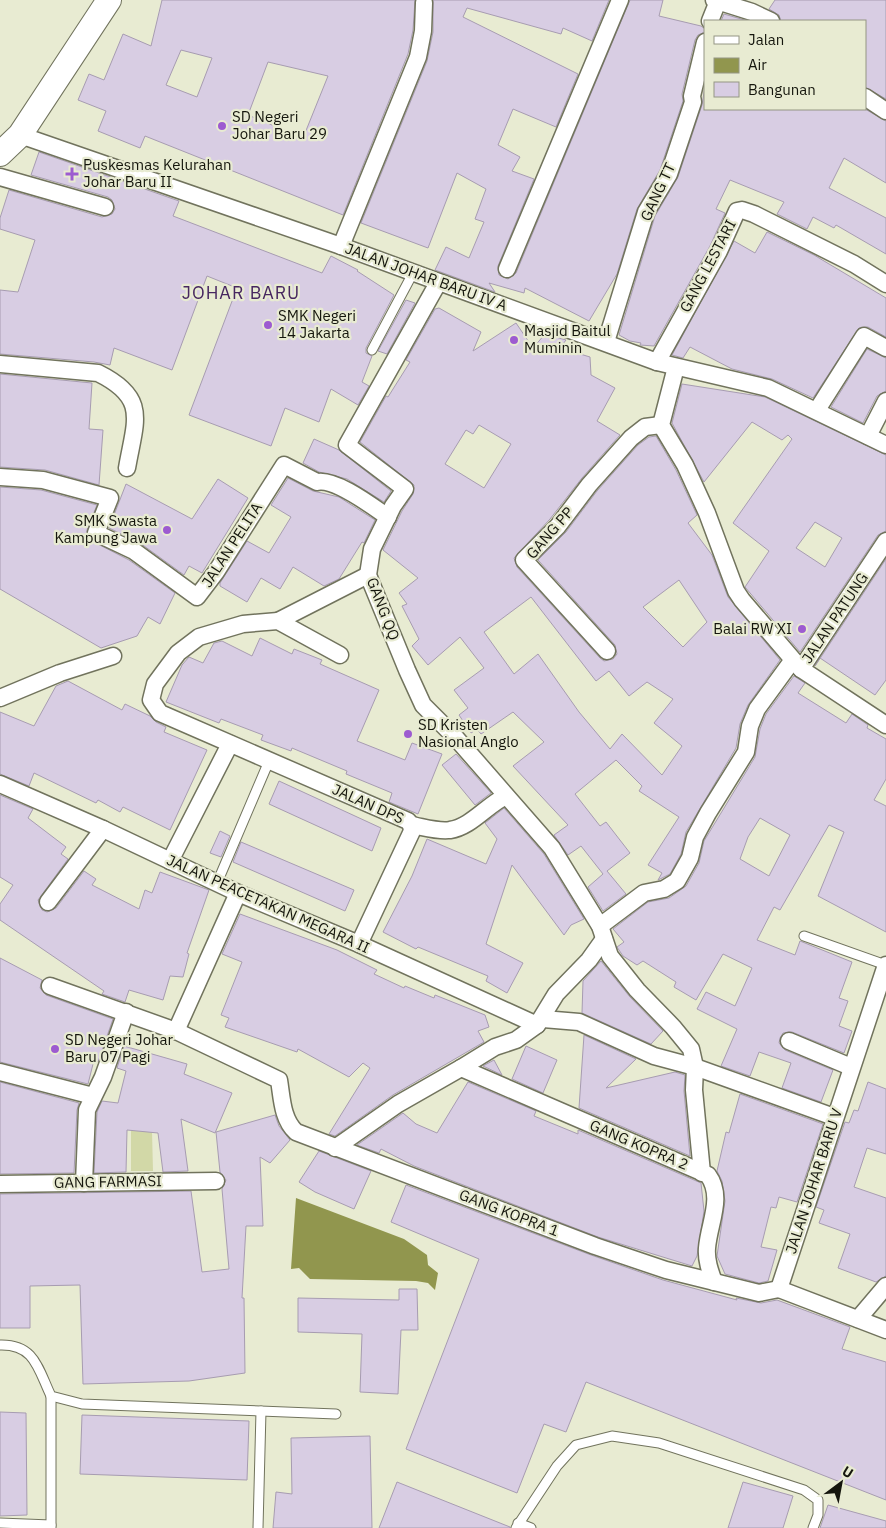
<svg xmlns="http://www.w3.org/2000/svg" width="886" height="1528" font-family="'IBM Plex Sans',sans-serif">
	<style>
		.green { fill: #d2d8a7 }
		.water { fill: #91964e }
		.building { fill: #d8cde3; stroke: #a79cb1; fill-rule: evenodd }
		.lines { fill: none; stroke-linecap: round; stroke-linejoin: round }
		.lane-casing { stroke: #71735d; stroke-width: 11 }
		.street-casing { stroke: #71735d; stroke-width: 19 }
		.secondary-casing { stroke: #71735d; stroke-width: 26 }
		.lane { stroke: #fff; stroke-width: 9 }
		.street { stroke: #fff; stroke-width: 16 }
		.secondary { stroke: #fff; stroke-width: 24 }
		.poi-dot { fill: #9d5bd0; stroke: #e8ebd2; stroke-width: 2 }
		.labels { text-anchor: middle; stroke-width: 4.5; stroke-linejoin: round; paint-order: stroke }
		.poi-label { font-size: 15px; fill: #15160d; stroke: #e8ebd2; text-anchor: start }
		.street-label { font-size: 15px; fill: #15160d; stroke: #e8ebd2 }
		.quarter-label { font-size: 18px; letter-spacing: 1px; fill: #472760; stroke: #e8ebd2 }
	</style>
	<rect width="100%" height="100%" fill="#e8ebd2"/>
	<polygon class="green" points="131,1131 152,1131 153,1171 131,1171"/>
	<polygon class="water" points="296,1198 404,1239 427,1255 428,1265 438,1273 435,1290 428,1283 416,1281 310,1279 299,1268 291,1269"/>
	<g class="building">
		<path d="M162,0H415L413,30L408,54L343,215L145,136L140,148L98,131L106,111L78,100L89,74L104,80L123,34L151,46ZM181,50L212,58L197,97L166,85ZM268,62L328,76L303,138L248,115Z"/>
		<polygon points="433,0 609,0 592,41 563,28 561,34 467,8 463,17 578,74 556,127 513,109 498,145 520,157 512,171 534,179 498,266 499,275 508,279 516,273 630,0 663,0 659,16 701,26 705,29 705,32 698,35 695,40 682,94 683,101 660,170 637,209 617,274 589,321 525,288 524,293 489,283 495,292 435,270 446,247 469,258 484,222 475,219 486,189 457,173 428,248 361,223 427,61 433,32"/>
		<polygon points="775,0 886,0 886,99 865,87 865,21 781,21 779,15 769,9"/>
		<polygon points="724,14 748,21 721,21"/>
		<polygon points="705,86 705,109 865,109 886,121 886,183 844,158 829,188 886,218 886,254 836,225 834,228 813,217 807,229 777,214 784,202 730,180 716,209 725,213 710,246 654,346 640,345 641,343 630,341 619,335 655,216 678,177 702,105"/>
		<polygon points="39,152 179,201 173,216 322,273 331,256 358,270 357,271 394,295 366,348 366,353 372,356 362,382 369,386 358,405 331,389 319,422 285,408 271,446 189,415 237,288 207,276 172,370 114,348 110,365 94,362 0,354 0,290 18,292 35,240 0,229 0,218 9,190 102,217 112,214 115,209 112,200 108,197 31,175"/>
		<polygon points="767,232 814,255 886,298 886,337 868,327 859,328 813,398 772,379 732,369 690,347 683,358 672,355 734,241 755,253"/>
		<polygon points="406,300 415,303 387,354 378,351"/>
		<path d="M439,308L481,332L473,351L516,323L533,348L545,334L566,340L560,348L590,357L591,375L615,388L597,421L620,435L582,478L550,519L514,558L517,567L600,658L604,661L613,659L617,654L615,645L538,560L566,532L597,491L638,445L649,437L656,436L676,470L697,515L688,523L712,555L728,597L780,660L748,705L740,724L736,748L686,832L681,854L670,874L658,880L662,873L648,865L679,817L639,791L642,786L616,760L575,794L600,826L606,822L630,853L607,871L626,894L603,911L588,887L603,874L581,846L568,855L554,835L568,825L513,766L544,742L513,712L481,734L477,729L471,733L459,715L468,708L454,690L484,668L460,637L428,665L412,646L419,639L402,606L407,604L399,593L418,578L383,550L402,511L413,494L414,485L360,442L386,396L388,397L410,362L406,360L435,309ZM479,425L511,444L484,488L445,464L466,430L473,434ZM679,580L707,622L683,647L643,607ZM531,597L596,681L609,671L629,696L647,682L673,699L654,723L682,746L662,775L622,734L610,749L579,712L538,654L514,674L484,632Z"/>
		<polygon points="867,349 886,358 886,391 877,396 863,423 831,407"/>
		<polygon points="0,374 92,383 89,429 103,430 99,485 45,470 0,467"/>
		<path d="M682,384L765,397L886,455V531L878,535L800,652L745,587L769,551L733,523L792,439L788,435L782,440L752,422L704,482L672,423ZM815,522L842,538L825,567L796,548Z"/>
		<polygon points="314,439 339,450 391,491 384,502 347,479 319,472 303,463"/>
		<polygon points="288,478 313,491 339,497 375,520 364,543 362,542 339,579 324,586 293,567 280,589 261,578 247,602 220,586 220,583 247,541 269,553 291,517 271,505"/>
		<polygon points="218,479 248,498 202,573 189,566 184,575 140,543 109,528 126,484 192,519"/>
		<polygon points="0,487 41,490 97,505 87,530 88,539 129,560 175,593 160,624 148,617 137,636 101,648 0,589"/>
		<polygon points="886,559 886,680 875,695 820,658 815,666"/>
		<polygon points="260,638 292,654 294,649 322,660 320,664 379,690 357,741 405,760 412,743 442,754 418,814 389,802 392,793 346,774 347,771 292,748 291,751 261,740 263,735 221,719 219,723 166,702 182,665 189,657 203,663 214,643 222,641 252,656"/>
		<path d="M794,676L805,683L798,693L846,723L852,714L868,725L867,728L886,739V779L874,800L886,806V932L818,896L844,832L829,825L780,910L774,907L757,940L795,955L800,941L852,962L839,998L848,1001L839,1026L852,1031L844,1053L792,1032L783,1033L780,1038L779,1043L785,1050L833,1070L821,1102L782,1088L791,1063L759,1052L750,1076L721,1066L737,1029L697,1009L706,992L735,1006L752,968L723,954L696,1000L674,987L676,982L643,961L637,965L623,956L617,947L624,942L613,929L648,902L669,898L686,886L699,863L704,841L755,757L760,729L766,714ZM760,818L790,835L769,876L740,859L748,837Z"/>
		<polygon points="68,681 122,710 125,704 150,716 156,722 166,727 164,732 207,750 170,830 123,807 120,812 98,800 96,803 34,773 29,786 0,774 0,712 34,726 56,686"/>
		<polygon points="456,754 491,793 475,805 442,765"/>
		<polygon points="279,781 381,828 372,851 269,804"/>
		<polygon points="0,795 33,809 28,818 66,847 61,854 68,859 38,900 42,910 47,912 56,908 84,871 96,879 92,885 139,909 145,890 152,893 160,872 209,890 187,953 189,954 183,977 170,976 163,1000 129,990 125,1002 102,994 104,991 0,920 0,904 13,885 0,877"/>
		<polygon points="504,808 544,854 584,919 571,925 564,935 512,865 486,944 523,963 507,993 486,981 488,976 418,947 416,949 383,932 412,876 427,839 486,864 497,839 485,823"/>
		<polygon points="220,831 230,836 221,857 210,853"/>
		<polygon points="241,842 354,890 345,911 233,862"/>
		<polygon points="240,914 337,950 377,970 374,974 404,988 405,986 434,998 435,995 485,1015 489,1027 478,1031 484,1042 393,1095 335,1136 329,1134 370,1068 363,1063 349,1077 298,1049 297,1052 225,1027 229,1018 221,1015 242,962 222,954"/>
		<polygon points="0,958 42,980 40,988 46,995 113,1019 98,1062 94,1060 88,1084 0,1062"/>
		<polygon points="601,961 630,997 663,1031 651,1044 582,1013 583,981"/>
		<polygon points="584,1035 636,1059 606,1088 675,1072 685,1075 684,1091 690,1156 579,1108"/>
		<polygon points="124,1046 187,1064 184,1074 232,1093 215,1133 181,1119 188,1171 163,1172 158,1133 127,1130 126,1172 94,1173 97,1112 102,1101 118,1103 126,1071 117,1068"/>
		<polygon points="526,1046 557,1060 543,1093 512,1079"/>
		<polygon points="494,1060 502,1075 483,1066"/>
		<polygon points="0,1082 79,1103 77,1110 74,1173 0,1174"/>
		<polygon points="468,1082 536,1111 534,1116 578,1134 578,1130 701,1183 704,1211 697,1256 692,1266 598,1237 414,1166 381,1149 379,1153 357,1145 403,1113 416,1124 437,1133"/>
		<polygon points="868,1082 886,1089 886,1154 867,1148 854,1187 886,1198 886,1276 876,1282 838,1268 850,1234 819,1223 824,1210 816,1207 845,1122 849,1123 854,1110 858,1111"/>
		<polygon points="740,1094 823,1124 797,1202 779,1197 776,1208 771,1207 761,1247 777,1250 768,1281 759,1283 725,1274 717,1256 725,1201 722,1181 717,1171 726,1132 729,1133"/>
		<polygon points="275,1115 279,1126 290,1140 270,1163 260,1157 263,1226 246,1226 242,1298 244,1298 245,1373 189,1381 83,1384 80,1285 30,1286 30,1328 0,1328 0,1194 191,1191 202,1272 229,1269 222,1189 226,1180 220,1172 216,1132"/>
		<polygon points="319,1151 371,1171 354,1209 315,1192 299,1182"/>
		<polygon points="406,1185 591,1255 663,1280 737,1300 736,1298 761,1303 777,1300 850,1327 842,1349 886,1362 886,1500 586,1382 566,1432 544,1424 517,1493 406,1449 479,1259 391,1222"/>
		<polygon points="399,1289 417,1289 418,1330 401,1330 398,1394 360,1392 362,1334 298,1332 298,1298 399,1300"/>
		<polygon points="0,1412 26,1413 27,1515 0,1516"/>
		<polygon points="82,1415 249,1421 247,1480 80,1474"/>
		<polygon points="370,1436 372,1528 273,1528 276,1492 292,1494 291,1438"/>
		<polygon points="397,1482 510,1527 510,1528 379,1528"/>
		<polygon points="743,1482 793,1496 783,1528 728,1528"/>
		<polygon points="828,1505 886,1521 886,1528 820,1528"/>
	</g>
	<g class="lines">
		<g class="lane-casing">
			<g id="lane">
				<polyline points="372,350 413,273"/>
				<polyline points="217,883 269,761"/>
				<polyline points="804,936 886,965"/>
				<path d="M0,1345C35,1344 38,1369 51,1396L82,1404L336,1414"/>
				<polyline points="51,1396 51,1528"/>
				<polyline points="0,1523 51,1525"/>
				<polyline points="518,1523 531,1528"/>
				<polyline points="258,1528 261,1411"/>
				<polyline points="516,1528 557,1466 576,1445 612,1436 659,1443 804,1490 818,1500 818,1515 813,1528"/>
			</g>
		</g>
		<g class="street-casing">
			<g id="street">
				<polyline points="714,0 752,12 771,21"/>
				<polyline points="710,21 718,1"/>
				<polyline points="865,97 886,111"/>
				<polyline points="20,135 341,246 657,362 768,388 886,445"/>
				<polyline points="0,177 105,207"/>
				<polyline points="341,246 418,57 423,31 424,3"/>
				<polyline points="507,269 620,0"/>
				<polyline points="438,283 347,445 405,489 393,506 372,549 368,575 407,670 423,705 456,738 552,848 600,926 610,956 637,990 673,1027 691,1049 695,1067 694,1090 702,1173"/>
				<polyline points="606,342 646,212 669,174 693,102 692,96 705,42"/>
				<polyline points="657,362 719,251 737,211 742,210 754,214 854,264 886,284"/>
				<path d="M0,364L98,373C149,398 135,421 127,468"/>
				<polyline points="676,367 661,425 685,465 707,513 736,591 742,600 801,669 886,725"/>
				<polyline points="817,410 864,336 886,348"/>
				<polyline points="868,436 886,401"/>
				<path d="M0,477L43,480L110,498L96,533L134,551L197,597L216,572L284,465L317,482C335,478 372,506 388,517"/>
				<polyline points="278,621 368,575"/>
				<polyline points="607,651 524,560 558,526 589,485 631,438 645,427 661,425"/>
				<polyline points="340,655 278,621 243,624 199,637 178,653 155,684 151,700 160,713 408,821 411,825 412,831 359,944"/>
				<polyline points="801,669 886,541"/>
				<polyline points="0,698 60,673 113,656"/>
				<polyline points="0,784 103,829 238,893 359,944 537,1025"/>
				<path d="M411,825C423,827 439,832 450,830C471,827 487,805 506,796"/>
				<polyline points="170,861 230,744"/>
				<polyline points="48,902 103,829"/>
				<polyline points="600,926 644,893 664,889 677,881 690,858 695,837 708,813 746,752 750,726 757,709 792,661"/>
				<path d="M604,939L589,960L556,994L537,1025L516,1040L495,1047L461,1068L708,1175C724,1197 709,1223 707,1248C706,1260 710,1271 714,1282"/>
				<path d="M50,986L176,1031L279,1080C282,1098 282,1119 296,1132L595,1246L666,1270L759,1293L779,1289"/>
				<polyline points="543,1019 579,1022 654,1056 695,1067 834,1117"/>
				<polyline points="176,1031 238,893"/>
				<polyline points="789,1041 851,1067"/>
				<polyline points="0,1072 93,1096"/>
				<polyline points="335,1148 398,1104 461,1068"/>
				<polyline points="84,1183 87,1110 103,1077 126,1012"/>
				<polyline points="0,1184 216,1181"/>
				<polyline points="779,1289 886,965"/>
				<polyline points="779,1289 886,1330"/>
				<polyline points="858,1319 886,1286"/>
			</g>
		</g>
		<g class="secondary-casing">
			<polyline id="secondary" points="0,154 20,135 109,0"/>
		</g>
		<use href="#lane" class="lane"/>
		<use href="#street" class="street"/>
		<use href="#secondary" class="secondary"/>
	</g>
	<g class="poi-dot">
		<circle cx="222" cy="126" r="5"/>
		<path d="M69.5 166.5h5v5h5v5h-5v5h-5v-5h-5v-5h5z"/>
		<circle cx="268" cy="325" r="5"/>
		<circle cx="514" cy="340" r="5"/>
		<circle cx="167" cy="530" r="5"/>
		<circle cx="802" cy="629" r="5"/>
		<circle cx="408" cy="734" r="5"/>
		<circle cx="55" cy="1049" r="5"/>
	</g>
	<g class="labels">
		<g class="poi-label">
			<text x="232" y="122">SD Negeri<tspan x="232" dy="17">Johar Baru 29</tspan></text>
			<text x="83" y="170">Puskesmas Kelurahan<tspan x="83" dy="17">Johar Baru II</tspan></text>
			<text x="278" y="321">SMK Negeri<tspan x="278" dy="17">14 Jakarta</tspan></text>
			<text x="524" y="336">Masjid Baitul<tspan x="524" dy="17">Muminin</tspan></text>
			<text x="157" y="526" text-anchor="end">SMK Swasta<tspan x="157" dy="17">Kampung Jawa</tspan></text>
			<text x="792" y="634" text-anchor="end">Balai RW XI</text>
			<text x="418" y="730">SD Kristen<tspan x="418" dy="17">Nasional Anglo</tspan></text>
			<text x="65" y="1045">SD Negeri Johar<tspan x="65" dy="17">Baru 07 Pagi</tspan></text>
		</g>
		<g class="street-label">
			<text transform="translate(658 192) rotate(-65)" y="5">GANG TT</text>
			<text transform="translate(708 266) rotate(-62)" y="5">GANG LESTARI</text>
			<text transform="translate(426 277) rotate(20)" y="5">JALAN JOHAR BARU IV A</text>
			<text transform="translate(550 533) rotate(-49)" y="5">GANG PP</text>
			<text transform="translate(232 545) rotate(-57)" y="5">JALAN PELITA</text>
			<text transform="translate(383 609) rotate(69)" y="5">GANG QQ</text>
			<text transform="translate(835 618) rotate(-56)" y="5">JALAN PATUNG</text>
			<text transform="translate(368 804) rotate(24)" y="5">JALAN DPS</text>
			<text transform="translate(268 904) rotate(24)" y="5">JALAN PEACETAKAN MEGARA II</text>
			<text transform="translate(639 1145) rotate(23)" y="5">GANG KOPRA 2</text>
			<text transform="translate(814 1181) rotate(-72)" y="5">JALAN JOHAR BARU V</text>
			<text transform="translate(108 1182) rotate(-1)" y="5">GANG FARMASI</text>
			<text transform="translate(509 1213) rotate(21)" y="5">GANG KOPRA 1</text>
		</g>
		<g class="quarter-label">
			<text x="241" y="299">JOHAR BARU</text>
		</g>
	</g>
	<rect x="704" y="20" width="162" height="90" fill="#e8ebd2" stroke="#949683"/>
	<rect x="714" y="36" width="25" height="8" fill="#ffffff" stroke="#949683"/>
	<text x="748" y="45" font-size="15" fill="#15160d">Jalan</text>
	<rect x="714" y="58" width="25" height="15" fill="#91964e" stroke="#949683"/>
	<text x="748" y="70" font-size="15" fill="#15160d">Air</text>
	<rect x="714" y="82" width="25" height="15" fill="#d8cde3" stroke="#949683"/>
	<text x="748" y="95" font-size="15" fill="#15160d">Bangunan</text>
	<g transform="translate(841 1483) rotate(32)" stroke="#e8ebd2" stroke-width="4" paint-order="stroke">
	<path d="M0-4L9 19L0 12L-9 19Z" fill="#15160d"/>
	<text y="-8" font-size="14" font-weight="bold" text-anchor="middle" fill="#15160d">U</text>
	</g>
</svg>
